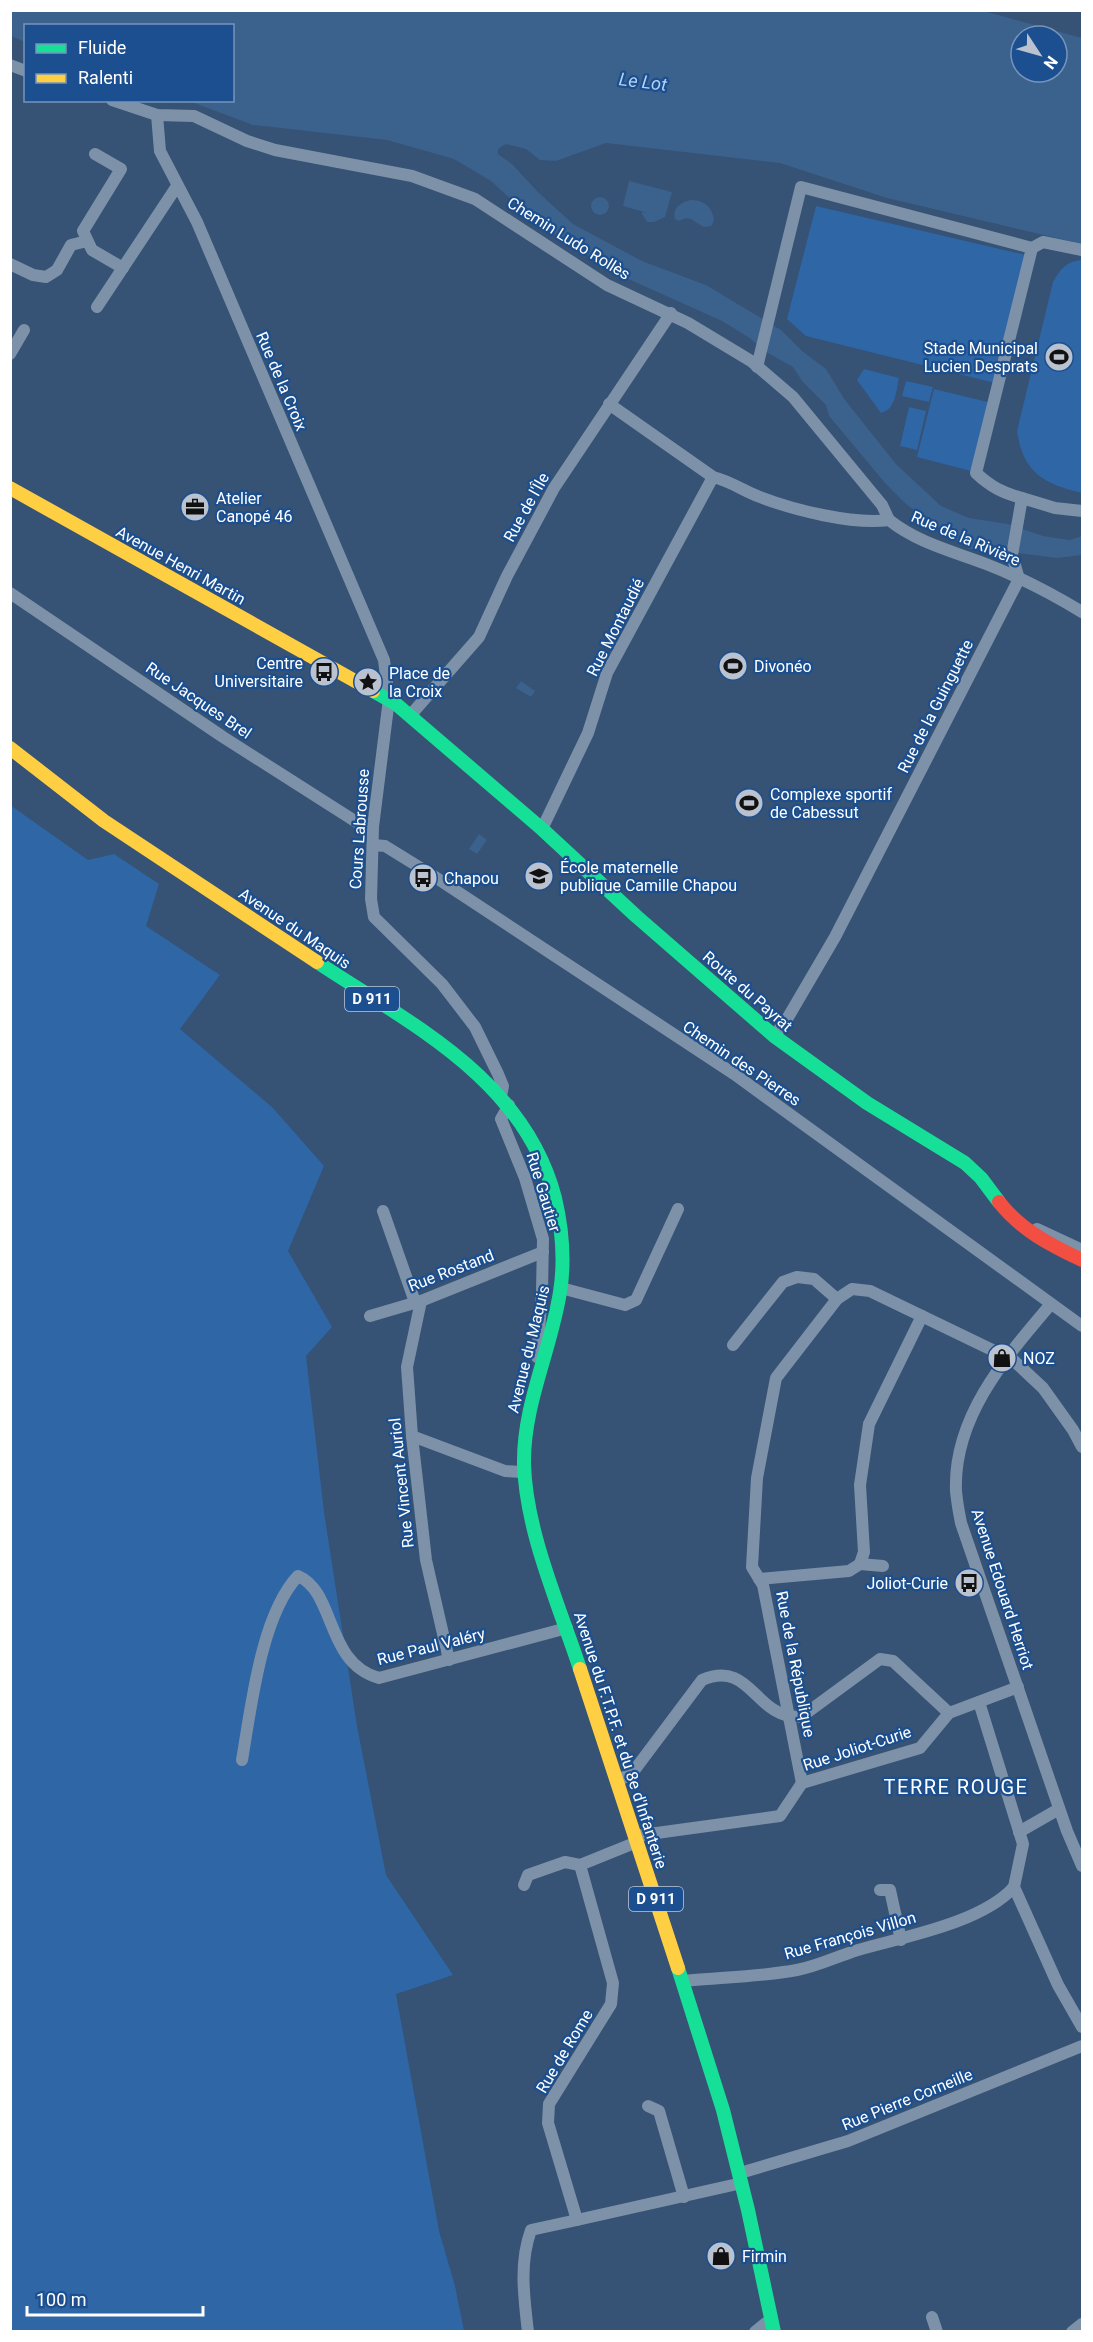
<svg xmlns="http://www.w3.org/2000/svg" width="1093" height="2342" font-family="Roboto,sans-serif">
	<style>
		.green { fill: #2f66a5 }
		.water { fill: #3b618d; fill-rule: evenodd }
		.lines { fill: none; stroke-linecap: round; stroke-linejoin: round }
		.street { stroke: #7d92a8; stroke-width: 12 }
		.fast { stroke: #16e098; stroke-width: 14 }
		.slow { stroke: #ffcf43; stroke-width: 14 }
		.jam { stroke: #f24e42; stroke-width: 14 }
		.labels { text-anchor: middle; stroke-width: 4.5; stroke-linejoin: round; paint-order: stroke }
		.shield { fill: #1b4f8f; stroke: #bbcadd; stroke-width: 1.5 }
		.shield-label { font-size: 15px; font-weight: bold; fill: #fff }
		.street-label { font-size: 16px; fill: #fff; stroke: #1b4f8f }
		.poi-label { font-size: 16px; fill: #fff; stroke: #1b4f8f; text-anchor: start }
		.water-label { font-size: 18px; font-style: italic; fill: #b5d3f5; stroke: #1b4f8f }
		.quarter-label { font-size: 20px; letter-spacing: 1.5px; fill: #fff; stroke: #1b4f8f }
	</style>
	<rect width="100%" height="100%" fill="#365274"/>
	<g class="green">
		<polygon points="816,206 1026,255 995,383 806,336 787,319"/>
		<path d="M1082,260V493C1044,484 1023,473 1017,431L1053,282C1060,269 1067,261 1082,260Z"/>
		<path d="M864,369L899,378C896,391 896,409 881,413L857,380Z"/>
		<polygon points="906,381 933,387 929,402 902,396"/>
		<polygon points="934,389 988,402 971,471 917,457"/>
		<polygon points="909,407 926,411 917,450 900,446"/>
		<polygon points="10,805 88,860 114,854 159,884 146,926 220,975 180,1029 273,1108 324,1166 288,1251 332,1327 306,1356 324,1512 357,1726 386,1875 453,1975 396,1994 439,2231 455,2286 464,2331 11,2331"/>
	</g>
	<g class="water">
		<path d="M11,10H980L1082,38V244L887,198L780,163L606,143L556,161L540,160L526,149L506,144L498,149V154L512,164L538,192L573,224L642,261L706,285L781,330L802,351L826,369L845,400L896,464L941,506L969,518L1008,524L1043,536L1070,540L1082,536V555L1057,558L987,549H969L907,505L885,483L829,416L826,405L802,381L793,367L768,353L748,337L722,321L624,277L556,236L554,232L540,226L491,181L454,159L387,140L253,125L189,101L232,100V26H26L25,42L11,36ZM1021,36H1057V72H1021Z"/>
		<polygon points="629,181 672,192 665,217 654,222 647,222 642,214 642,212 648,213 623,206"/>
		<circle cx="600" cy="206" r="9"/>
		<path d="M691,200C704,200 713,207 714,221L711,226L704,227C693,222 691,214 679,221L675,219C672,208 681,202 691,200Z"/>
		<polygon points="521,681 535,691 531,697 516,688"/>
		<polygon points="479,834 487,840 477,854 469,849"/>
	</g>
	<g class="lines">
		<g class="street">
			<polyline points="10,65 26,71"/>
			<polyline points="112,100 157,115 194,116 247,141 275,150 412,176 475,199 607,285 688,323 751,361 793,397 882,505 889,520"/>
			<polyline points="157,115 160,151 197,222 384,660 389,699 373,827 371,899 374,917 442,984 475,1027 498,1074 503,1086 501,1096"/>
			<polyline points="95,154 121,169 83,231 92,250 123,268"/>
			<polyline points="1032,248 1043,242 1082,250"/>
			<polyline points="10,264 33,275 46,277 57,270 71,245 87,241"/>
			<polyline points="97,307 177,186"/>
			<polyline points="10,354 24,330"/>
			<path d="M757,367L801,187L1032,248L976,473C991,487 1003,493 1022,498L1012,555L1019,579"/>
			<path d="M609,404L713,477C730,481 744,491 760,497C794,510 853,525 889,520C918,543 952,551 986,564C1020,577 1052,594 1082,612"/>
			<polyline points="1022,498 1055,508 1082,511"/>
			<polyline points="10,593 223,737 358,823 373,827"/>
			<polyline points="412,717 415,710 479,637 507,576 554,488 671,313"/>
			<polyline points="542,829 588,733 607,673 713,477"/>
			<polyline points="373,845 385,846 432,875 734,1074 1082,1326"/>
			<polyline points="774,1036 787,1019 835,937 1019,579"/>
			<polyline points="509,1105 501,1119 525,1178 543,1239 542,1292 537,1357 538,1357"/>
			<polyline points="383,1211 415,1302"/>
			<polyline points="1037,1229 1082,1250"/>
			<polyline points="561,1288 625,1305 636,1300 678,1209"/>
			<polyline points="421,1301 407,1367 412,1436 426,1560 449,1660"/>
			<path d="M1051,1304C1006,1357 953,1417 956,1491C957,1502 959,1513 961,1523L1067,1831L1082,1866"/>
			<polyline points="370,1316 421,1301 543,1252"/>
			<polyline points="733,1345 783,1282 797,1277 814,1279 837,1299"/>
			<polyline points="412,1436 505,1471 523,1472"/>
			<polyline points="860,1564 864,1552 860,1485 869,1424 922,1316"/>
			<polyline points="759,1579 849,1571 860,1564 883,1566"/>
			<polyline points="979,1702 1023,1844 1014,1887 1058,1985 1082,2027"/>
			<path d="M242,1760C251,1708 261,1615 298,1576C336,1592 325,1663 379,1678L567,1628"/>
			<path d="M618,1781L633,1772L702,1680C752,1659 754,1719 801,1717L880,1659L893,1661L949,1713"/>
			<polyline points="802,1783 763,1585 752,1567 757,1478 776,1378 837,1299 852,1289 870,1291 1013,1360 1043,1388 1073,1430 1082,1447"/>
			<polyline points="1019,1832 1059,1809"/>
			<polyline points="524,1885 528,1875 565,1862 580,1865"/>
			<polyline points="880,1890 890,1890 901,1940"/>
			<path d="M683,1981C721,1977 760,1977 797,1970C818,1966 838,1956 858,1950C903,1937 982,1923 1014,1887"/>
			<polyline points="648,2106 659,2111 684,2197"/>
			<polyline points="740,2173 848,2141 1082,2046"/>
			<polyline points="742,2183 577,2220 548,2123 549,2104 611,2004 613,1983 580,1865 632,1844 642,1835 780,1816 802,1783 920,1748 949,1713 1018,1687"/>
			<polyline points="932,2317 937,2332"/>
			<path d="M528,2332C524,2297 519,2263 531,2230L577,2220"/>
			<polyline points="755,2332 766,2323 772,2321"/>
			<polyline points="1072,2332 1082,2324"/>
		</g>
		<g class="fast">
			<polyline points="373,691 396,704 542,829 636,916 774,1036 867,1103 965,1163 981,1178 999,1202"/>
			<path d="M317,962C412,1025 524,1079 555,1198C562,1228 565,1261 560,1292C551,1350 523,1405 524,1464C526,1532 559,1605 580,1669"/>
			<polyline points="678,1968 723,2110 748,2210 774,2332"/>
		</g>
		<g class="slow">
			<polyline points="10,488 373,691"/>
			<polyline points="10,748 104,821 317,962"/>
			<polyline points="580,1669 678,1968"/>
		</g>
		<path class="jam" d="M999,1202C1021,1230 1050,1245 1082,1260"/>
	</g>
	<defs>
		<g id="stadium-disc" transform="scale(1.5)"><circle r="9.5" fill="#b9c2ce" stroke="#1b4f8f"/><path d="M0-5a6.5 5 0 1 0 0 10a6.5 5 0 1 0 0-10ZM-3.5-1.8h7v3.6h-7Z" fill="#111"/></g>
		<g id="office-disc" transform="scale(1.5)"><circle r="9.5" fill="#b9c2ce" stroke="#1b4f8f"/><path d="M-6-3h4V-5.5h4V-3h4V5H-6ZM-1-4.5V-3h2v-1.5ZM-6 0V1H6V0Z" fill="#111"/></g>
		<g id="bus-disc" transform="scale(1.5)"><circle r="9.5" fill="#b9c2ce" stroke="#1b4f8f"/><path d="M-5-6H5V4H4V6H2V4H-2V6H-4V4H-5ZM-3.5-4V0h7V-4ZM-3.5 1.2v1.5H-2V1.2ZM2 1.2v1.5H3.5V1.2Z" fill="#111"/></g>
		<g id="sight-disc" transform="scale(1.5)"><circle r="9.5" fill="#b9c2ce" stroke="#1b4f8f"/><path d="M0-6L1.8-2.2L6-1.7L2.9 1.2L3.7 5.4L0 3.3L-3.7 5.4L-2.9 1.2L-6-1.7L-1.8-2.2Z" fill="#111"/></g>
		<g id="school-disc" transform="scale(1.5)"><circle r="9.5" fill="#b9c2ce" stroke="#1b4f8f"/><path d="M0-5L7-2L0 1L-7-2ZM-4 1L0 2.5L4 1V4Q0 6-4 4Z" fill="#111"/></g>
		<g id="shop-disc" transform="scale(1.5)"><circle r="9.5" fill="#b9c2ce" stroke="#1b4f8f"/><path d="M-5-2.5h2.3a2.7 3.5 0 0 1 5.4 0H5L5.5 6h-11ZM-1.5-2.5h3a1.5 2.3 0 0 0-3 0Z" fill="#111"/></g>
	</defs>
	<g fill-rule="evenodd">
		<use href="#stadium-disc" x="1059" y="357"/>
		<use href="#office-disc" x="195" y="507"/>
		<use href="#stadium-disc" x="733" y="666"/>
		<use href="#bus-disc" x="324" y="672"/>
		<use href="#sight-disc" x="368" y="682"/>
		<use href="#stadium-disc" x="749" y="803"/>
		<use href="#school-disc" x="539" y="876"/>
		<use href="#bus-disc" x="423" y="878"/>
		<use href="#shop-disc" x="1002" y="1358"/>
		<use href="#bus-disc" x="969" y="1583"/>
		<use href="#shop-disc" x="721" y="2256"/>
	</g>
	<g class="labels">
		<g class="shield">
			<rect x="345" y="987" width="54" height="24" rx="4.5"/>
			<rect x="629" y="1887" width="54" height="24" rx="4.5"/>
		</g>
		<g class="shield-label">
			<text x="372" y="1004">D 911</text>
			<text x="656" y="1904">D 911</text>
		</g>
		<g class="street-label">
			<text transform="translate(569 238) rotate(32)" y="6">Chemin Ludo Rollès</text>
			<text transform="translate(282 381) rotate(67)" y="6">Rue de la Croix</text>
			<text transform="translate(526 507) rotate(-61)" y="6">Rue de l'Île</text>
			<text transform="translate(966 538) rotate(23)" y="6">Rue de la Rivière</text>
			<text transform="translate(181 565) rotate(29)" y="6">Avenue Henri Martin</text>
			<text transform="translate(615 627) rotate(-63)" y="6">Rue Montaudié</text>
			<text transform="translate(199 700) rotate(34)" y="6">Rue Jacques Brel</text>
			<text transform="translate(935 706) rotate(-63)" y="6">Rue de la Guinguette</text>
			<text transform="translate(359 829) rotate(-86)" y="6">Cours Labrousse</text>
			<text transform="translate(295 928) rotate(34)" y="6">Avenue du Maquis</text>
			<text transform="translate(748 991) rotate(41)" y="6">Route du Payrat</text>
			<text transform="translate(742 1063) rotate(34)" y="6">Chemin des Pierres</text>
			<text transform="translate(544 1192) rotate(73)" y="6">Rue Gautier</text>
			<text transform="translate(451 1270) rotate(-21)" y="6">Rue Rostand</text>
			<text transform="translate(528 1349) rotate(-76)" y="6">Avenue du Maquis</text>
			<text transform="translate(401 1483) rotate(-96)" y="6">Rue Vincent Auriol</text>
			<text transform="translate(1003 1589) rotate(72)" y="6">Avenue Edouard Herriot</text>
			<text transform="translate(431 1646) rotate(-14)" y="6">Rue Paul Valéry</text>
			<text transform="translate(796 1664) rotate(79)" y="6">Rue de la République</text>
			<text transform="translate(621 1740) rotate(72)" y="6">Avenue du F.T.P.F. et du 8e d'Infanterie</text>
			<text transform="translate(857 1748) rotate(-18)" y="6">Rue Joliot-Curie</text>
			<text transform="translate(850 1935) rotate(-16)" y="6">Rue François Villon</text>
			<text transform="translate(564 2051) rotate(-59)" y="6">Rue de Rome</text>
			<text transform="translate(907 2099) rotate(-22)" y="6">Rue Pierre Corneille</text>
		</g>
		<g class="poi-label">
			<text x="1038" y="354" text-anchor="end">Stade Municipal<tspan x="1038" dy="18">Lucien Desprats</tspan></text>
			<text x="216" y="504">Atelier<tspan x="216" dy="18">Canopé 46</tspan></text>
			<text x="303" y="669" text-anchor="end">Centre<tspan x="303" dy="18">Universitaire</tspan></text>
			<text x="754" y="672">Divonéo</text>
			<text x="389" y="679">Place de<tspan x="389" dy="18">la Croix</tspan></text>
			<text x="770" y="800">Complexe sportif<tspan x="770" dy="18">de Cabessut</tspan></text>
			<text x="560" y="873">École maternelle<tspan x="560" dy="18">publique Camille Chapou</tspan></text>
			<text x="444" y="884">Chapou</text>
			<text x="1023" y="1364">NOZ</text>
			<text x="948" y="1589" text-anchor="end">Joliot-Curie</text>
			<text x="742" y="2262">Firmin</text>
		</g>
		<g class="water-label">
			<text transform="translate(643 82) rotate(7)" y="6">Le Lot</text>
		</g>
		<g class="quarter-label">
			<text x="956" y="1794">TERRE ROUGE</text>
		</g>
	</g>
	<rect width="1093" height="2342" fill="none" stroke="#ffffff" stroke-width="24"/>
	<rect x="24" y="24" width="210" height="78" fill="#1b4f8f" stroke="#7695bc" stroke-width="1.5"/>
	<rect x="36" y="44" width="30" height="9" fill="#16e098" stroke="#7695bc" stroke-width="1.5"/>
	<text x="78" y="54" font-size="18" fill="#ffffff">Fluide</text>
	<rect x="36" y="74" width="30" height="9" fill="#ffcf43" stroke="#7695bc" stroke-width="1.5"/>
	<text x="78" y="84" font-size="18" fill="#ffffff">Ralenti</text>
	<g transform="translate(1039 54) rotate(126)"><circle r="28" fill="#1b4f8f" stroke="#7695bc" stroke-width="1.5"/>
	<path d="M0-4.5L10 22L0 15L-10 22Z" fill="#b9c2ce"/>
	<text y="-9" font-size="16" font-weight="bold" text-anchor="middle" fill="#ffffff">N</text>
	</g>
	<path d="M27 2306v9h176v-9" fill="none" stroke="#ffffff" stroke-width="3"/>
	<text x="36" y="2306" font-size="18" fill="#ffffff" stroke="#1b4f8f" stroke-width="4.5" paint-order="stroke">100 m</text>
</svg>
